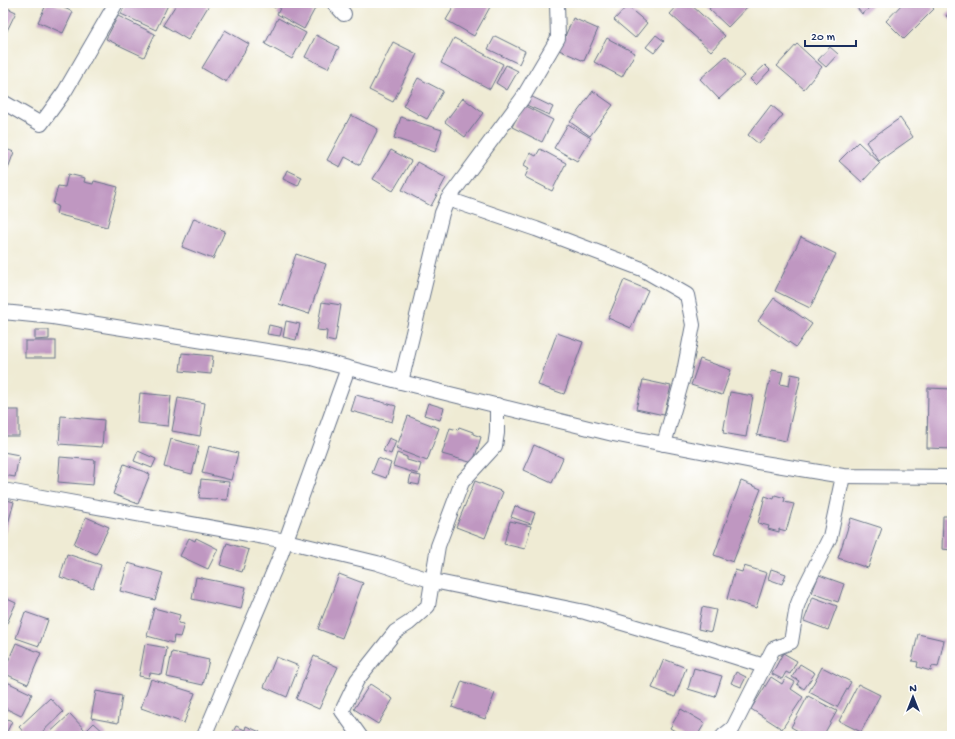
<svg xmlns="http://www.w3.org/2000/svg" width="955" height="739" font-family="'Gochi Hand',sans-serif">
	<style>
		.building { fill: #bf97c1 }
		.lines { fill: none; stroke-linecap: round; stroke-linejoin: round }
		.minor-casing { stroke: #657187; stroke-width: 16 }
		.minor { stroke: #fff; stroke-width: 14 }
	</style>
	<rect width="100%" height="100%" fill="#fff"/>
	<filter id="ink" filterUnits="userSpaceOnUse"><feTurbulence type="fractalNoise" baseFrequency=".025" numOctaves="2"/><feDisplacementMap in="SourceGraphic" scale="8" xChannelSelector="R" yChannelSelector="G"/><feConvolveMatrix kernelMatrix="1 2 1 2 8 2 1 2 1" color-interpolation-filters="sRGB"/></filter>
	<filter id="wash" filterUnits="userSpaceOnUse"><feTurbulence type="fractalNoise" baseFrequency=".012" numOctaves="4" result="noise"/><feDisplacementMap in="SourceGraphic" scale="16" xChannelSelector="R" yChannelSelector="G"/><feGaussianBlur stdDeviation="0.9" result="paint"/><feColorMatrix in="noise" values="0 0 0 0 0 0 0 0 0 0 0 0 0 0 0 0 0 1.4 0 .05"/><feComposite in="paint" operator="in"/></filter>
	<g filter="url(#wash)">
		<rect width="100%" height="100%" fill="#efebd4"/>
		<g id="blocks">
			<g class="building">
				<polygon points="47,3 53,3 73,12 63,33 38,22"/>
				<polygon points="126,3 164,3 168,5 156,30 121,14"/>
				<polygon points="177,3 206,3 209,5 188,40 163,25"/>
				<polygon points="267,3 278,3 275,8"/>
				<polygon points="283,3 318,3 304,29 277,14"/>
				<polygon points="456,3 482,3 490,7 474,36 446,20"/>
				<polygon points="680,3 689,3 725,36 711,51 670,14"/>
				<polygon points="714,3 751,3 728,27 709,9"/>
				<polygon points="853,3 876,3 862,14"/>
				<polygon points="903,3 928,3 934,9 904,39 886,21"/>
				<polygon points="3,6 16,12 3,39"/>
				<polygon points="627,6 647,23 635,38 614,20"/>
				<polygon points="952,9 952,21 946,16"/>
				<polygon points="118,16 155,34 144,57 106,39"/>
				<polygon points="278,18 306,33 292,59 265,44"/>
				<polygon points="573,18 598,29 584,61 559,50"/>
				<polygon points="225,30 249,44 226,82 202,68"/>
				<polygon points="316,35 339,47 328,68 305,57"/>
				<polygon points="656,35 664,41 654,53 646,47"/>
				<polygon points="495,36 525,51 519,64 488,49"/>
				<polygon points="454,38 503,64 490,89 441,63"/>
				<polygon points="607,38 635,53 622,77 594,62"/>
				<polygon points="393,42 417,54 393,102 369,90"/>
				<polygon points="797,44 822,67 804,89 777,66"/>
				<polygon points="830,47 838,54 826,67 818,60"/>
				<polygon points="726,56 744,76 719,99 700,79"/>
				<polygon points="506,65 518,71 507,90 496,83"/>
				<polygon points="765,65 770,70 756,85 750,79"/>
				<polygon points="418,78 443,91 427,119 403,106"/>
				<polygon points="593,91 613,105 590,136 570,122"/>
				<polygon points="528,95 553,107 549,115 524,104"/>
				<polygon points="463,98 483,113 465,137 445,122"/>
				<polygon points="523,105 553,120 542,142 512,127"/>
				<polygon points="771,105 783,115 759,144 748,135"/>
				<polygon points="351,115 378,129 360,165 345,157 340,167 327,160"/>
				<polygon points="401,117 442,130 435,152 394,138"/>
				<polygon points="900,118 913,137 879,161 866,142"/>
				<polygon points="568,124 591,138 577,161 554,148"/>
				<polygon points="858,142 880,163 862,182 839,161"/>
				<polygon points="3,148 14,152 3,182"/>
				<polygon points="540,149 566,163 552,191 525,177 529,168 524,165 530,153 536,156"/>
				<polygon points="391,150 411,161 393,191 373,179"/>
				<polygon points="417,162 446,178 431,206 402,190"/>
				<polygon points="287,170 302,177 298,186 283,179"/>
				<polygon points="68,174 85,178 84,182 93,184 94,181 118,187 107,227 56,214 58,206 53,204 58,186 65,187"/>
				<polygon points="194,218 225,231 213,259 182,247"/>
				<polygon points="801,237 836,254 810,308 775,291"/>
				<polygon points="296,254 326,264 309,314 279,304"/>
				<polygon points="624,280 648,290 631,328 608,318"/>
				<polygon points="774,298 812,324 796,347 758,321"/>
				<polygon points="322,302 341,305 335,342 326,340 327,331 317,330"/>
				<polygon points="286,321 300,324 296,340 283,337"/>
				<polygon points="269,325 282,328 280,336 267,334"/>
				<polygon points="35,330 49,330 49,339 35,340"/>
				<polygon points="557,333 583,342 564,394 538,385"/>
				<rect x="25" y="341" width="31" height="17"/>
				<polygon points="182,353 213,356 211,374 180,371"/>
				<polygon points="700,359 731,370 722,395 691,385"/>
				<polygon points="772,370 783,372 780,384 789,386 791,374 801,376 786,441 757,435"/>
				<polygon points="643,380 671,386 664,415 636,409"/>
				<polygon points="928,388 952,389 952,449 927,448"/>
				<polygon points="730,392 753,396 746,437 723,433"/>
				<polygon points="140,393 171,396 168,426 137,423"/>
				<polygon points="356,395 396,406 392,422 351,411"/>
				<polygon points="178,398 205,403 200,436 172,431"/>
				<polygon points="428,403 444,408 440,420 424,415"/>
				<rect x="3" y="410" width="16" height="26"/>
				<polygon points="61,416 104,420 102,447 59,444"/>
				<polygon points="408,416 439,428 427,461 396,449"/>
				<polygon points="459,427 473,432 473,434 481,437 473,463 442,454 450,428 458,430"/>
				<polygon points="389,438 396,441 391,454 383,451"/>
				<polygon points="171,439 199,446 192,474 164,467"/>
				<polygon points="534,445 563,458 552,483 523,470"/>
				<polygon points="209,446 238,453 231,480 202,473"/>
				<polygon points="138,451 156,459 152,468 134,461"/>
				<polygon points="3,452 19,455 15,477 3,475"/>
				<polygon points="397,453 407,457 407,460 421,464 418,474 393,466"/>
				<polygon points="60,457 95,460 93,485 58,482"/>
				<polygon points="378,458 391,463 386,478 372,473"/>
				<polygon points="124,464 150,474 138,504 113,494"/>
				<polygon points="411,474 421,476 419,485 409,483"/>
				<polygon points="201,479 229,482 227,500 199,498"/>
				<polygon points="475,481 503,492 485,538 456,527"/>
				<polygon points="741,481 761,489 733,562 714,555"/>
				<polygon points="775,495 785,498 784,502 794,504 786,531 779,529 779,532 768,529 769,526 758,523 765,496 774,499"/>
				<polygon points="3,499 14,502 5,535 3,535"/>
				<polygon points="515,506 535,513 531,524 511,517"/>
				<polygon points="943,516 952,516 952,550 942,549"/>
				<polygon points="86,517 109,527 96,554 74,544"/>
				<polygon points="851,518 882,528 868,568 838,558"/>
				<polygon points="510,521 531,526 525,549 504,544"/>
				<polygon points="189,538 195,541 196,538 218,549 208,569 180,556"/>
				<polygon points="227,543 249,550 242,572 220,565"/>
				<polygon points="67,554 101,565 93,588 60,577"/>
				<polygon points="128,563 163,573 155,600 120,591"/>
				<polygon points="744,566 767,573 756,608 727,599 735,570 742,572"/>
				<polygon points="771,569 786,574 782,584 768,579"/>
				<polygon points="339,574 363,583 342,638 318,629"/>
				<polygon points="819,575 844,584 838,602 812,593"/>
				<polygon points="196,577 246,587 241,609 192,599"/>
				<polygon points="3,597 16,603 3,632"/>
				<polygon points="813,597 837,606 828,630 804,621"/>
				<polygon points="702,607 716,610 711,632 698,629"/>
				<polygon points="154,608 180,615 178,623 184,624 180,637 174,636 173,643 147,636"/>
				<polygon points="25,612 48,620 39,646 16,638"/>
				<polygon points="918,634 944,640 938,667 932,666 931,671 917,667 918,662 912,661"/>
				<polygon points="16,643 41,653 28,684 3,673"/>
				<polygon points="145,644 167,648 162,675 150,673 149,678 139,676"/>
				<polygon points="172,652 209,660 203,685 167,677"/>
				<polygon points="783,653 797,661 790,674 786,672 782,679 772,674"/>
				<polygon points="314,656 338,667 319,709 296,699"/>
				<polygon points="276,657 299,666 287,697 264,687"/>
				<polygon points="664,659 686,668 675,697 652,688"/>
				<polygon points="800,664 815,673 804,689 797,684 799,681 792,677"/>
				<polygon points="822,667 851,682 837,707 809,692"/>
				<polygon points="694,668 722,676 715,697 688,689"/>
				<polygon points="736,672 746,677 741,687 731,683"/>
				<polygon points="771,677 782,684 786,677 795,682 791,689 803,697 782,729 751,709"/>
				<polygon points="151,679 195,693 184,723 141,708"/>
				<polygon points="462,681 495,693 485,719 452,707"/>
				<polygon points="7,682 32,694 21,716 3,707 3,690"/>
				<polygon points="370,684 393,699 378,724 354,709"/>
				<polygon points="858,684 880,695 861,732 839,721"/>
				<polygon points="96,691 122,696 118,723 91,718"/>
				<polygon points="808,696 837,711 823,736 807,736 791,727"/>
				<polygon points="50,698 63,712 38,736 27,736 19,727"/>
				<polygon points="681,709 705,723 697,736 683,736 670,728"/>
				<polygon points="70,714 85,730 78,736 46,736"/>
				<polygon points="3,717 12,721 5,736 3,736"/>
				<polygon points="94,723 106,734 104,736 81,736"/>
				<polygon points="236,726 245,730 246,726 260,732 258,736 231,736"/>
			</g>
		</g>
	</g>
	<g filter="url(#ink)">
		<use href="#blocks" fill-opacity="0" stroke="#657187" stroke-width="1"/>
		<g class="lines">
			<g class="minor-casing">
				<g id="minor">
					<polyline points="334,3 344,14"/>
					<polyline points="3,102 41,124 65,91 116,3"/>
					<polyline points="448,199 536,229 642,269 687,295 693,325 683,377 664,444"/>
					<polyline points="3,312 53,317 311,358 401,382 613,434 752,461 843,476 952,477"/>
					<polyline points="401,382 442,213 448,199 522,99 558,38 557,3"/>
					<polyline points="3,490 286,541 377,563 433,581 585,612 707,648 764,666"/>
					<polyline points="204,736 281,554 348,368"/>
					<polyline points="360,736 342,711 357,680 395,632 409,623 428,606 438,546 462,482 495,446 497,433 497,405"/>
					<polyline points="723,736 733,728 773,649 791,642 797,606 802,593 830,537 843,476"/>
				</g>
			</g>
			<use href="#minor" class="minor"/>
		</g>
	</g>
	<rect width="955" height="739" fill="none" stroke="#fff" stroke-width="16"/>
	<g transform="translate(913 697)" stroke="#ffffff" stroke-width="3" paint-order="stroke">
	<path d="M0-3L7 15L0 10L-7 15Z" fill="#1b2f5e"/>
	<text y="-6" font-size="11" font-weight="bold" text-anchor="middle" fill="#1b2f5e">N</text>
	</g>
	<path d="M805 40v6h51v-6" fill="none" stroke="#1b2f5e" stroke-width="2"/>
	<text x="811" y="40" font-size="12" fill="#1b2f5e" stroke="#ffffff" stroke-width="3" paint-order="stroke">20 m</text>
</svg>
